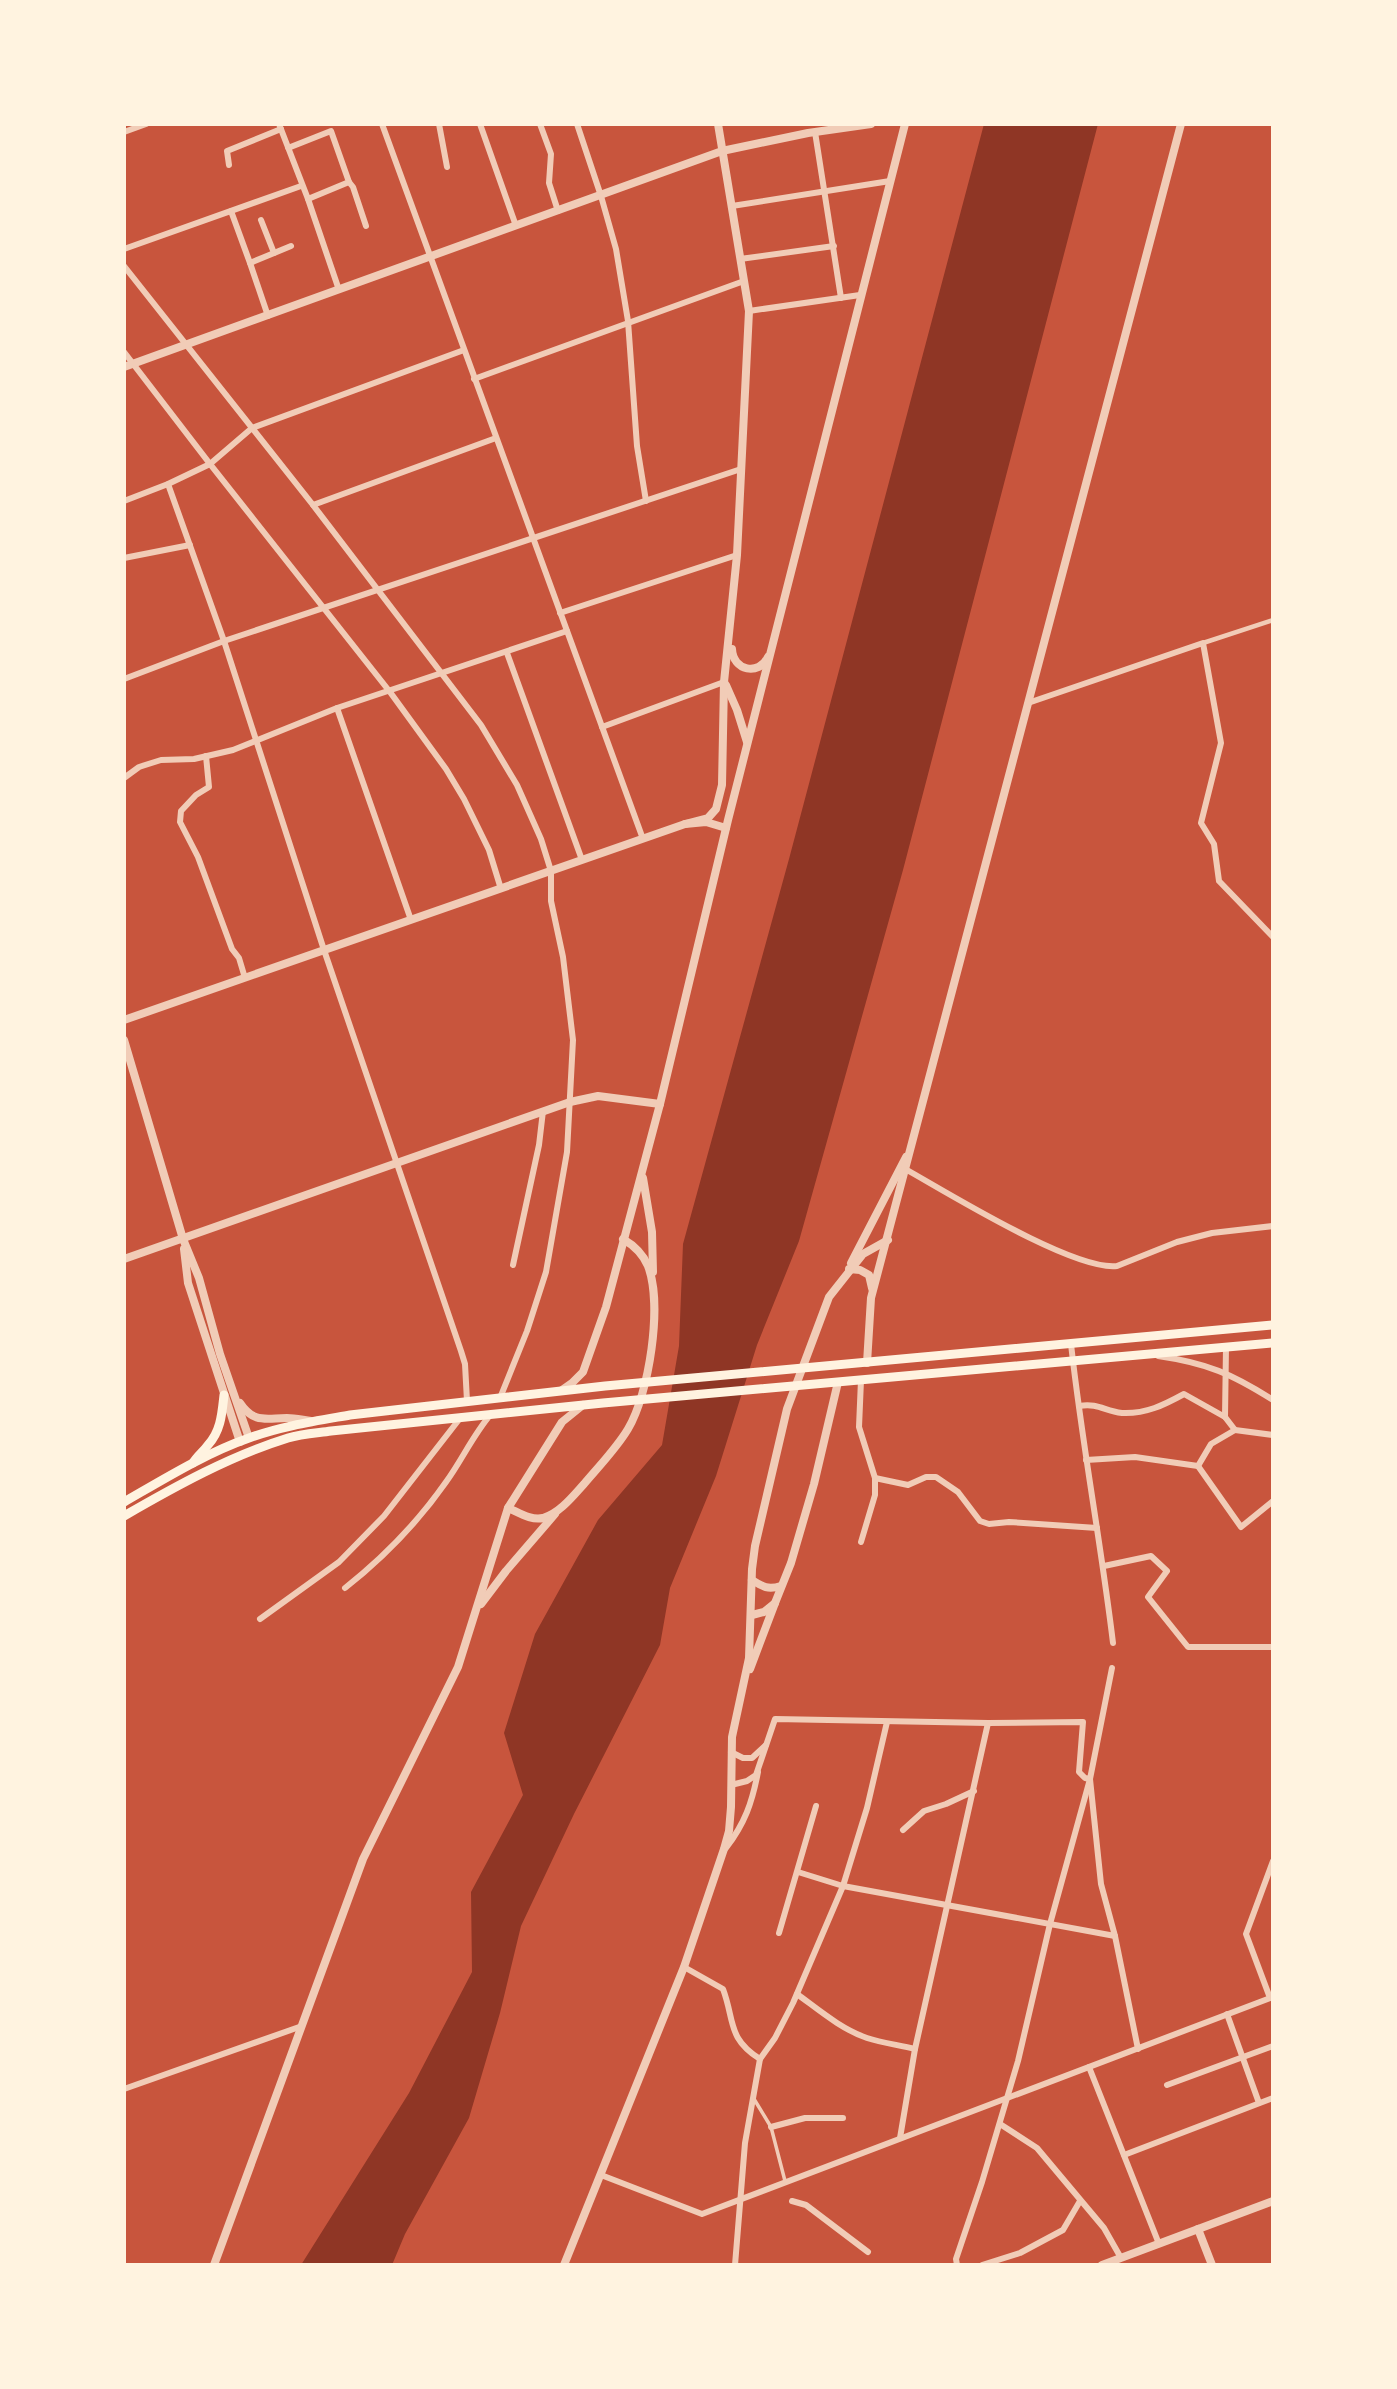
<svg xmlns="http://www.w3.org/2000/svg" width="1397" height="2389" font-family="'Nunito Sans',sans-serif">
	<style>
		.water { fill: #8f3625 }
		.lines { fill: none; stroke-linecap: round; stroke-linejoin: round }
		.service { stroke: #f1ccb7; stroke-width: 3.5 }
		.pedestrian { stroke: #f1ccb7; stroke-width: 4.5 }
		.minor { stroke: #f1ccb7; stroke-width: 6 }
		.tertiary { stroke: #f1ccb7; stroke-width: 8 }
		.secondary { stroke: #fff3e0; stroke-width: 9 }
	</style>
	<rect width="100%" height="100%" fill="#c8553d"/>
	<polygon class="water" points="984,124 1098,124 903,870 799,1241 757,1345 716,1476 670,1588 660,1645 574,1814 521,1926 500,2013 469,2118 405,2234 392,2265 301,2265 409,2093 472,1972 471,1892 523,1795 504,1733 535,1634 598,1520 662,1445 679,1346 683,1244 789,859"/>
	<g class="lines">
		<polyline class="service" points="754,2099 771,2127 785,2181"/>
		<polyline class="pedestrian" points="1203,643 1273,620"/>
		<g class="minor">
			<polyline points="279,124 308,199 349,182 331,131 288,148"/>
			<polyline points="382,124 643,839"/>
			<polyline points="439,124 447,167"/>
			<polyline points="480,124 516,226"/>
			<polyline points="540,124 551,154 549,183 558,211"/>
			<polyline points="577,124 601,196 616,249 628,321 637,446 646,501"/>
			<polyline points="124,132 146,124"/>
			<polyline points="815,132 841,298"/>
			<polyline points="229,165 227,151 281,129"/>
			<polyline points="349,182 353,187 366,226"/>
			<polyline points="308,199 339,290"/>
			<polyline points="732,206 890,181"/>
			<polyline points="231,211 250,263 291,246"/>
			<polyline points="261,220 274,253"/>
			<polyline points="124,249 301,186"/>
			<polyline points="740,259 834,246"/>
			<polyline points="250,263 268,316"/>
			<polyline points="124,266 313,505 481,725 517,785 541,839 551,871 551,901 563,957 573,1040 567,1152 546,1272 527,1331 500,1398"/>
			<polyline points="749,311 860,295"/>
			<polyline points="124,352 210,464 390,692 446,769 464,799 489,850 501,889"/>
			<polyline points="474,379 744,281"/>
			<polyline points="168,484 224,641 324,950 461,1351 465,1364 467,1401"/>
			<polyline points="124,501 168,484 210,464 252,428 464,350"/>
			<polyline points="313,505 496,438"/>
			<polyline points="124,558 190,545"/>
			<polyline points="560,613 737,555"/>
			<polyline points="507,653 582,860"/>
			<polyline points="124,679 224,641 741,469"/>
			<polyline points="1028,703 1203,643 1221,743 1201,823 1214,844 1219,881 1273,937"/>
			<polyline points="337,708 411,920"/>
			<polyline points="602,727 724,682"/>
			<polyline points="206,756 209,787 196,795 181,811 180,822 198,857 232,949 239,958 245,978"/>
			<polyline points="124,778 139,767 161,760 194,759 233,750 337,708 567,631"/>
			<path d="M907,1170C948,1193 1074,1271 1117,1266L1177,1242L1212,1233L1273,1226"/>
			<polyline points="513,1265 539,1145 543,1111"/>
			<path d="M1071,1344C1082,1444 1101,1543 1113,1643"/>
			<polyline points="1226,1347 1225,1417 1235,1430 1273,1435"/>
			<path d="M1158,1356C1207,1363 1232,1374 1273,1400"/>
			<polyline points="861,1380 859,1427 875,1478 875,1495 861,1542"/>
			<path d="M1079,1406C1099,1403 1104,1411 1122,1413C1146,1414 1164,1405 1184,1394L1225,1417"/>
			<polyline points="1086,1460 1135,1457 1198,1466 1211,1444 1235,1430"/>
			<polyline points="1198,1466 1241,1527 1273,1501"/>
			<polyline points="875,1478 908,1485 926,1477 936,1477 958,1492 980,1521 989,1524 1009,1522 1097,1528"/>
			<polyline points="1104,1566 1151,1556 1167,1571 1148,1597 1188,1647 1273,1647"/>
			<path d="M345,1588C383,1558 418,1522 446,1482C462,1460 473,1435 491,1414"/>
			<polyline points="260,1619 339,1562 384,1516 461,1417"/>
			<polyline points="731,1752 743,1758 752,1758 766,1745"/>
			<polyline points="731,1785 747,1781 756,1775 775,1719 988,1723 1083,1722 1079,1772 1085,1778 1090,1779 1101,1884 1115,1936 1138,2049"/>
			<polyline points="903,1830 924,1811 946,1804 974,1791"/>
			<path d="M726,1848C745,1823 752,1803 758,1772"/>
			<polyline points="798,1872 843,1886 1115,1936"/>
			<polyline points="779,1933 816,1806"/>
			<path d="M684,1967L723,1989C735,2021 727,2038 760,2059"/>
			<path d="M797,1994C819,2010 841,2029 867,2038C882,2043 899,2045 915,2049"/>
			<polyline points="1270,1998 1246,1934 1273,1861"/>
			<polyline points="1227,2014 1259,2103"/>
			<polyline points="1089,2067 1159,2244"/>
			<polyline points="1167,2085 1273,2046"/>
			<polyline points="124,2089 302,2026"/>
			<polyline points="1000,2124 1037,2148 1104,2228 1121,2258"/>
			<polyline points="771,2127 805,2118 843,2118"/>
			<polyline points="900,2138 915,2049 988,1723"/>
			<polyline points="1124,2155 1273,2098"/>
			<polyline points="601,2175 702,2214 1273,1997"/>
			<polyline points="792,2201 806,2205 868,2252"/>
			<polyline points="735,2265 745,2143 760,2059 775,2038 793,2003 843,1886 867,1808 887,1722"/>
			<polyline points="957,2265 956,2259 982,2182 1018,2061 1050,1924 1090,1779 1112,1668"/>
			<polyline points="982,2265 1020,2253 1063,2230 1080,2201"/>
		</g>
		<g class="tertiary">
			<polyline points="124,367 722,151 808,133 871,124"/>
			<path d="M732,649C733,671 759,676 768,657"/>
			<polyline points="726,685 737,710 747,742"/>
			<polyline points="685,824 708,818 716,809 722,785 724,682 737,555 749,311 718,124"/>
			<polyline points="124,1020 685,824 706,822 726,828"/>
			<polyline points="124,1040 183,1239 199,1278 220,1354 249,1438"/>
			<polyline points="643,1178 652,1232 653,1272"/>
			<polyline points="184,1249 188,1283 240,1442"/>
			<polyline points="124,1259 570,1102 598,1096 660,1104"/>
			<polyline points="851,1263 906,1157"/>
			<polyline points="849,1269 860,1270 869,1275 872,1288"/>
			<polyline points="867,1363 871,1298 1181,124"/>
			<polyline points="562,1390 572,1383 583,1372 606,1307 660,1104 728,820 905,124"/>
			<path d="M240,1403C254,1424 266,1418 287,1418C295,1418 303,1420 311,1421"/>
			<path d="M508,1508C518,1512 531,1521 543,1518C560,1513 573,1496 584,1484C599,1466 616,1449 628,1429C649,1394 663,1305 648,1266C643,1254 635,1246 623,1239"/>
			<path d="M752,1580C763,1587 768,1590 781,1586"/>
			<polyline points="481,1604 506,1571 555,1514"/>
			<polyline points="752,1615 764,1612 775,1603 791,1563 814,1484 838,1382"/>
			<polyline points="750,1669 775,1603"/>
			<polyline points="1198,2229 1212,2265"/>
			<polyline points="214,2265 363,1859 458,1667 508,1508 562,1422 583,1405"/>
			<polyline points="564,2265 684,1967 724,1849 729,1831 731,1807 732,1737 749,1658 752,1569 755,1546 787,1409 829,1297 863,1254 888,1240"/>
			<polyline points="1102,2265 1273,2201"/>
		</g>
		<g class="secondary">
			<path d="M193,1463C197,1456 203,1452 208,1445C221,1431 222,1413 224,1395"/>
			<path d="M124,1502C164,1479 206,1453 249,1438C282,1426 316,1421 350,1415L605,1386L1273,1325"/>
			<path d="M124,1516C176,1486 230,1456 288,1438C301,1434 317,1433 331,1431L603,1403L1273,1343"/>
		</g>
	</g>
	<rect width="1397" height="2389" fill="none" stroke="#fff3e0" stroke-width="252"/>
</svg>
